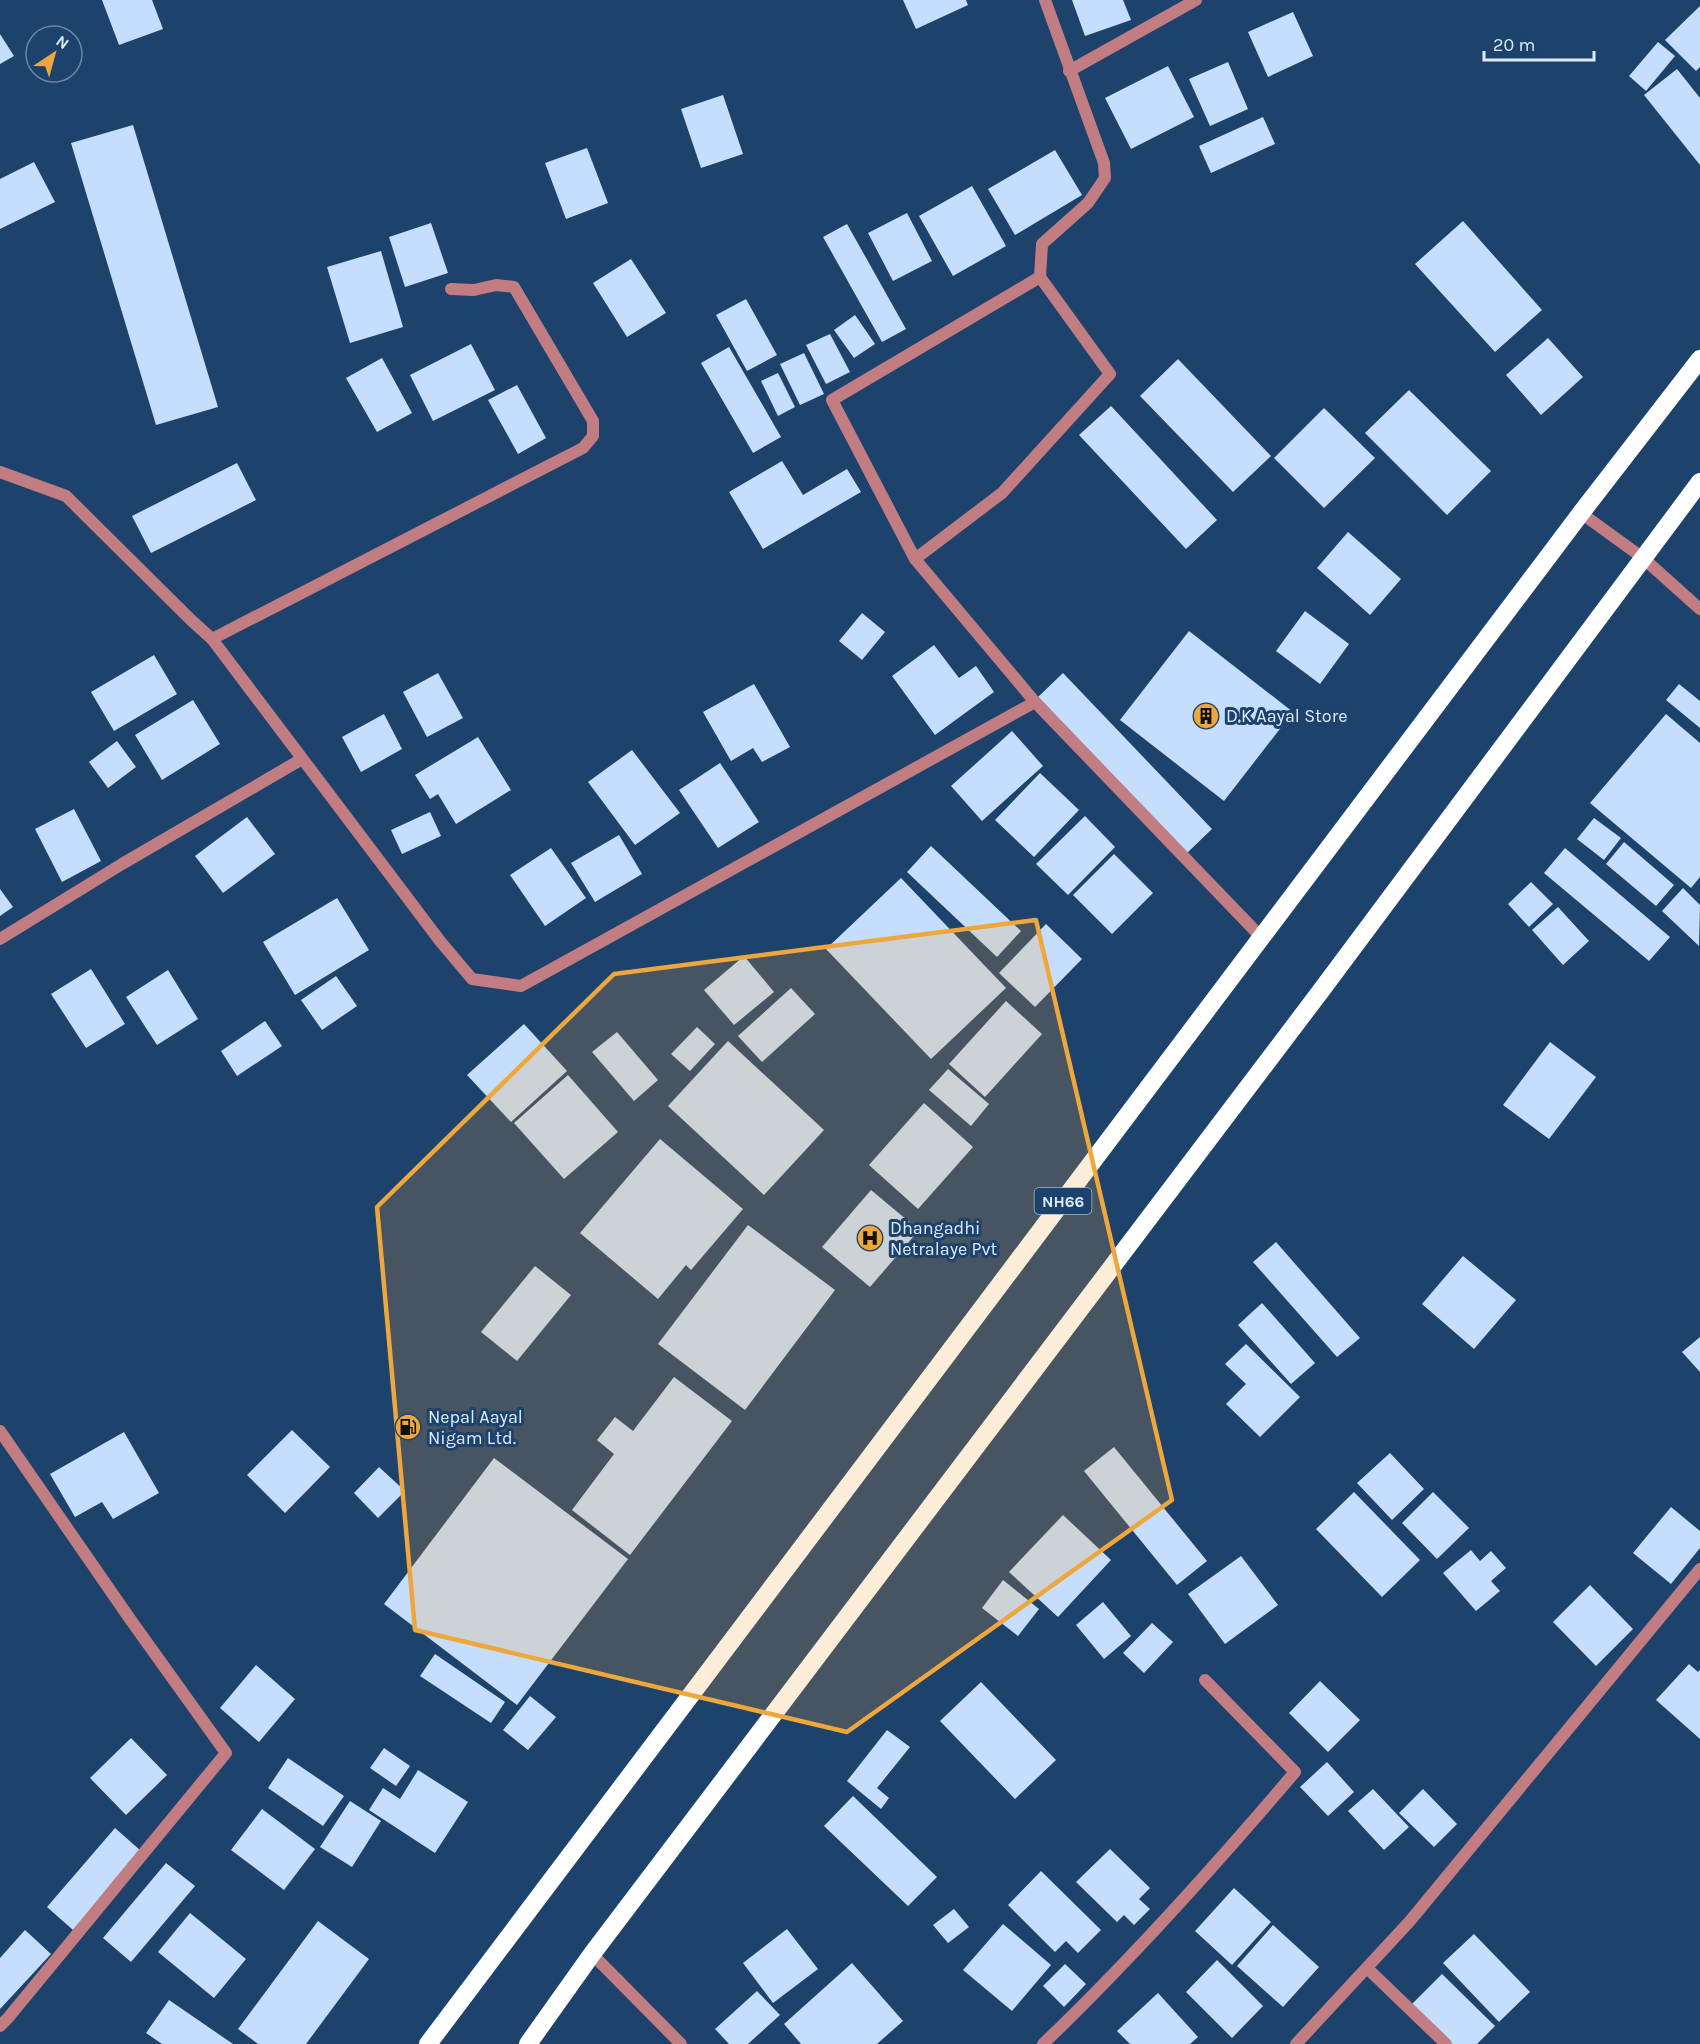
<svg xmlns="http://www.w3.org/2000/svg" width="1700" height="2044" font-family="Karla,sans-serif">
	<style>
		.building { fill: #c5defd }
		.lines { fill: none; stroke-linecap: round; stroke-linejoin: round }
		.street { stroke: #c27d83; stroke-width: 12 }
		.highway { stroke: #fff; stroke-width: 18 }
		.marked { fill: #eea73c; fill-opacity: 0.2; stroke: #eea73c; stroke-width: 4.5; stroke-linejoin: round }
		.labels { text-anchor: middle; stroke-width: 6; stroke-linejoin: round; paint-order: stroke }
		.shield { fill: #1d426c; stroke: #a4b8cf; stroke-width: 1.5 }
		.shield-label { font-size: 16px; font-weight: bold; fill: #deebfa }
		.poi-label { font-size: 18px; fill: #deebfa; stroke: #1d426c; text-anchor: start }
	</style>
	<rect width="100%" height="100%" fill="#1d426c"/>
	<g class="building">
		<polygon points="102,0 152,0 163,29 119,45"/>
		<polygon points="903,0 966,0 968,5 916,29"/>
		<polygon points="1072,0 1123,0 1131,20 1085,36"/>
		<polygon points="1700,6 1700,67 1696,71 1665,40"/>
		<polygon points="1293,12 1313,56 1268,77 1248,32"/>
		<polygon points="0,34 14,56 0,64"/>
		<polygon points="1658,42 1675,56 1646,91 1629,76"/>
		<polygon points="1228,62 1248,109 1210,126 1189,79"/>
		<polygon points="1168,66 1194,117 1131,149 1105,98"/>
		<polygon points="1677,69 1700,98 1700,165 1644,95"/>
		<polygon points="723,95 743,154 701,168 681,109"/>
		<polygon points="1263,117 1275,144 1211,173 1199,146"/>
		<polygon points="133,125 218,407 156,425 71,143"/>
		<polygon points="587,148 608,203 566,219 545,163"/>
		<polygon points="1055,150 1082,195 1015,235 988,189"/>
		<polygon points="34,162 55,202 0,229 0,179"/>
		<polygon points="972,186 1006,246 953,276 919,216"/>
		<polygon points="907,213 932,261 893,281 868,233"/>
		<polygon points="1463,221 1542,310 1495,352 1415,264"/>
		<polygon points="431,223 448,273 405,287 389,237"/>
		<polygon points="847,224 906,329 882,342 823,237"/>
		<polygon points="381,251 403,327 350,343 327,267"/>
		<polygon points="631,259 666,313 627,337 593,283"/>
		<polygon points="746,299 777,355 747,371 716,315"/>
		<polygon points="855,315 875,344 854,358 834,330"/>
		<polygon points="830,334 850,372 826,384 806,345"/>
		<polygon points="1548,338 1583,377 1541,415 1506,375"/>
		<polygon points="471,344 495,390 433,421 410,375"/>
		<polygon points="729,347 781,437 753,453 701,363"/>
		<polygon points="804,353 824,394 800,405 780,364"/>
		<polygon points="382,358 412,413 377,432 346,378"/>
		<polygon points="1178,359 1271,456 1233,492 1140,396"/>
		<polygon points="778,373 795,407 778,416 761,381"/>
		<polygon points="517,385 546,438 518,454 488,400"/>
		<polygon points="1409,390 1491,471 1447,515 1365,433"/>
		<polygon points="1111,406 1217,520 1186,549 1079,435"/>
		<polygon points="1324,408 1375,458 1324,508 1274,458"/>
		<polygon points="782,461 803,495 847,469 861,492 763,549 729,492"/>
		<polygon points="237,463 256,500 151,553 132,516"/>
		<polygon points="1348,532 1401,579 1370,615 1317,568"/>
		<polygon points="1305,611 1349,644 1320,684 1276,651"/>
		<polygon points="862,613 885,632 862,660 839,641"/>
		<polygon points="1189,631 1293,712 1224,801 1120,720"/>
		<polygon points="934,645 959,678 976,666 994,692 935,735 892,676"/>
		<polygon points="154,655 177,694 114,731 91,692"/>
		<polygon points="438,673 463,718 427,737 403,692"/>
		<polygon points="1063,673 1212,829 1187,853 1038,697"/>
		<polygon points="754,684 790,747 762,762 753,748 731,761 703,712"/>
		<polygon points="1679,684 1700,701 1700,728 1666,700"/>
		<polygon points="193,700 220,744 162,780 135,735"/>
		<polygon points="384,714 402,749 361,772 342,737"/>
		<polygon points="1666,714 1700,743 1700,877 1691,888 1590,803"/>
		<polygon points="1012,731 1043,766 982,821 951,786"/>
		<polygon points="478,737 511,790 456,824 438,794 430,799 415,775"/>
		<polygon points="117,741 136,767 108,788 89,762"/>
		<polygon points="632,750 680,813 635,845 588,782"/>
		<polygon points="720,763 759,822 718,848 679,790"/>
		<polygon points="1040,773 1079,810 1034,857 995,820"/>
		<polygon points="74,809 101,861 62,882 35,829"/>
		<polygon points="430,812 441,836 402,854 391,830"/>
		<polygon points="1085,816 1115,847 1068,895 1036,864"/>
		<polygon points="247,817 275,854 223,893 195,856"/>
		<polygon points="1594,818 1621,838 1604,860 1577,839"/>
		<polygon points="619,835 642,874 595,902 571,863"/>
		<polygon points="1624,842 1674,885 1656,906 1606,864"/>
		<polygon points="931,846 1021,931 997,957 907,872"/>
		<polygon points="551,848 586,898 545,926 510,875"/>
		<polygon points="1565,848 1670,937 1649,961 1544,873"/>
		<polygon points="1114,854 1153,893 1112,934 1073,895"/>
		<polygon points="901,878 1006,988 931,1059 826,949"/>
		<polygon points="1531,882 1553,904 1529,927 1508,904"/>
		<polygon points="1683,888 1700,905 1699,946 1662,911"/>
		<polygon points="0,889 13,907 0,916"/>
		<polygon points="337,898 369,950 295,995 263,942"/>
		<polygon points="1558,907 1589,941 1563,965 1532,930"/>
		<polygon points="1046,924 1082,959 1035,1007 999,973"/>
		<polygon points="744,956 774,992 734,1025 704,990"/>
		<polygon points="91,969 125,1024 86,1048 51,994"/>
		<polygon points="168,970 198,1019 157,1045 126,997"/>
		<polygon points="336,976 357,1006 322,1030 301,1000"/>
		<polygon points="791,988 815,1014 762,1062 738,1036"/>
		<polygon points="1006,1001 1042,1034 985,1097 949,1064"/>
		<polygon points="265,1021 282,1046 237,1076 221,1051"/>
		<polygon points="524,1024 567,1071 511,1122 467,1075"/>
		<polygon points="697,1027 715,1044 690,1071 671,1054"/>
		<polygon points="617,1032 658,1080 634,1101 592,1052"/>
		<polygon points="728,1041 824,1130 764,1195 668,1106"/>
		<polygon points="1550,1042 1596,1077 1549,1139 1503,1105"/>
		<polygon points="948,1069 989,1104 971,1126 929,1090"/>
		<polygon points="568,1075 618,1132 564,1179 514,1123"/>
		<polygon points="924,1103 973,1147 918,1209 869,1165"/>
		<polygon points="660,1139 743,1209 691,1270 686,1265 658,1299 580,1233"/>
		<polygon points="871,1190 919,1230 870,1287 822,1247"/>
		<polygon points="748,1225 835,1290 745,1410 658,1344"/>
		<polygon points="1276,1242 1360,1338 1337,1357 1253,1262"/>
		<polygon points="1463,1256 1516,1300 1474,1349 1422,1304"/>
		<polygon points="535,1266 571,1295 517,1361 481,1332"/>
		<polygon points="1262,1303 1315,1363 1291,1384 1238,1325"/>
		<polygon points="1700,1337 1700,1372 1682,1352"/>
		<polygon points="1246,1344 1300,1397 1260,1437 1226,1404 1246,1384 1225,1364"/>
		<polygon points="674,1377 732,1421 630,1555 572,1510 614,1454 597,1440 615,1417 633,1431"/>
		<polygon points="292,1430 330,1467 285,1513 247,1475"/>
		<polygon points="124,1432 159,1493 113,1519 102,1502 75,1517 50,1474"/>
		<polygon points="1114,1447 1207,1561 1177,1585 1084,1471"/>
		<polygon points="1390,1453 1424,1489 1392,1520 1357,1483"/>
		<polygon points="494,1458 628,1559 517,1705 384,1604"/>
		<polygon points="379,1467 405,1491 378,1518 354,1493"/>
		<polygon points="1354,1492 1420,1560 1382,1597 1316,1529"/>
		<polygon points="1433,1492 1469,1528 1437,1559 1402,1523"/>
		<polygon points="1671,1507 1700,1531 1700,1548 1671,1584 1633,1553"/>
		<polygon points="1063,1515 1111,1560 1058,1617 1009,1572"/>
		<polygon points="1471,1550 1480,1561 1491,1551 1506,1568 1491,1581 1500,1591 1476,1611 1443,1573"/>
		<polygon points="1241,1556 1278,1605 1225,1644 1188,1594"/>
		<polygon points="1003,1580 1039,1609 1018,1636 982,1608"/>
		<polygon points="1590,1585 1633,1629 1596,1666 1553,1622"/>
		<polygon points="1103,1602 1131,1636 1104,1659 1076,1625"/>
		<polygon points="1152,1623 1173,1642 1144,1673 1123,1653"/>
		<polygon points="435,1654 505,1702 491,1723 420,1676"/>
		<polygon points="1689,1664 1698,1672 1700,1670 1700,1739 1656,1700"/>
		<polygon points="256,1665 295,1699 259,1742 220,1708"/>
		<polygon points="1320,1681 1360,1720 1328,1752 1289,1713"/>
		<polygon points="981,1682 1056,1760 1015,1799 940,1721"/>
		<polygon points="530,1696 556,1717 528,1750 503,1730"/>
		<polygon points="887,1730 910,1747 877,1788 889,1798 881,1809 847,1781"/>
		<polygon points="131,1738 167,1775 126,1815 90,1778"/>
		<polygon points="384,1748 410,1766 396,1786 370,1768"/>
		<polygon points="288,1758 344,1796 323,1826 268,1788"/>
		<polygon points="1327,1762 1354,1792 1328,1816 1300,1787"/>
		<polygon points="418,1770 468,1802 435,1853 369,1810 383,1788 400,1799"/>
		<polygon points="1373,1789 1409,1827 1384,1850 1348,1811"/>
		<polygon points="1423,1789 1457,1824 1434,1847 1399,1813"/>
		<polygon points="853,1796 937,1877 908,1906 824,1826"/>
		<polygon points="350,1801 381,1821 352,1867 320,1847"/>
		<polygon points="262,1809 315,1849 284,1890 231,1850"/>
		<polygon points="115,1828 141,1851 73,1930 47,1907"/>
		<polygon points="1110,1849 1150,1888 1139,1899 1150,1909 1134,1925 1124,1915 1117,1922 1076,1882"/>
		<polygon points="166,1863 195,1886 131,1962 103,1938"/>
		<polygon points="1041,1871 1101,1930 1078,1953 1066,1941 1055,1952 1008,1905"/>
		<polygon points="1234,1888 1271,1922 1232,1965 1195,1931"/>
		<polygon points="954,1909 969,1927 948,1943 933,1925"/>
		<polygon points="190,1913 246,1959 214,1998 158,1952"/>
		<polygon points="318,1921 369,1959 306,2044 258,2044 238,2029"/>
		<polygon points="1003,1924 1051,1965 1012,2011 963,1970"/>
		<polygon points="1273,1925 1319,1967 1283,2007 1237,1966"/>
		<polygon points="787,1929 818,1969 773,2003 743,1963"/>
		<polygon points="25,1930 51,1954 0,2009 0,1958"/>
		<polygon points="1474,1934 1530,1992 1499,2022 1443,1963"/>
		<polygon points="1217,1960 1263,2006 1232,2038 1186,1992"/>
		<polygon points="852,1963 903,2021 877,2044 801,2044 784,2024"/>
		<polygon points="1065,1964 1086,1984 1064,2007 1043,1986"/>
		<polygon points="1442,1974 1495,2026 1477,2044 1451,2044 1411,2005"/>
		<polygon points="757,1991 780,2015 748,2044 729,2044 715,2029"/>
		<polygon points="1158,1993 1198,2037 1190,2044 1130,2044 1117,2031"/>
		<polygon points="169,2000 233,2044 162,2044 146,2033"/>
	</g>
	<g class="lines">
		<g class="street">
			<polyline points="1069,71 1196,0"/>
			<polyline points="0,472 66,496 191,620 212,639 440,941 472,979 521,986 1035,702 1261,937"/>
			<polyline points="1581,513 1643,558 1700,609"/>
			<polyline points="915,559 832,400 1040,277"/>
			<polyline points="212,639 583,448 593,436 593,421 514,287 496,285 474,290 451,289"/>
			<polyline points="1035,702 915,559 1002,493 1110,374 1040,277 1042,244 1088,203 1105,178 1104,163 1045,0"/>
			<polyline points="0,939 122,864 302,759"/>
			<polyline points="0,1431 130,1619 226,1753 8,2018 0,2026"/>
			<polyline points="592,1954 681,2044"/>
			<polyline points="1367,1968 1446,2044"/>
			<path d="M1043,2044C1133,1958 1215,1866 1295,1772L1205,1680"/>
			<polyline points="1296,2044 1410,1921 1700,1569"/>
		</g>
		<g class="highway">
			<polyline points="428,2044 1581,513 1700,359"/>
			<polyline points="528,2044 592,1954 1320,992 1700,482"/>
		</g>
	</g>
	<path class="marked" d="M1036,920L1172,1500L847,1732L415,1630L377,1207L614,974Z"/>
	<defs>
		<g id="building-disc" transform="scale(1.35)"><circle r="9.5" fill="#eea73c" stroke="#1d426c"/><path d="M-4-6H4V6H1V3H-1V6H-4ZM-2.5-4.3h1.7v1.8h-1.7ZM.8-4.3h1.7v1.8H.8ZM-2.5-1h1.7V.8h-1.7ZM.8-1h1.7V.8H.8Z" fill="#111"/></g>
		<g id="hospital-disc" transform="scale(1.35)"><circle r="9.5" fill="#eea73c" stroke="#1d426c"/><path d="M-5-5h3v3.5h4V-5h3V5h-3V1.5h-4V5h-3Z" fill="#111"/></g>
		<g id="fuel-disc" transform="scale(1.35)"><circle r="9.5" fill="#eea73c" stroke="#1d426c"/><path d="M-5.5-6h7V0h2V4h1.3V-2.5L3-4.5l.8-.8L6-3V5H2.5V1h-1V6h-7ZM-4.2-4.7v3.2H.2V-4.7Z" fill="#111"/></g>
	</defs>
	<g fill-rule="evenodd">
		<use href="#building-disc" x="1206" y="716"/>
		<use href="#hospital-disc" x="870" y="1238"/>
		<use href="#fuel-disc" x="408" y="1427"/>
	</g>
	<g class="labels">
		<rect class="shield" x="1034.5" y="1188" width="57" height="26" rx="4.5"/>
		<g class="shield-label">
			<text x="1063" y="1207">NH66</text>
		</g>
		<g class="poi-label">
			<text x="1226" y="722">D.K Aayal Store</text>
			<text x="890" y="1234">Dhangadhi<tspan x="890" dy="21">Netralaye Pvt</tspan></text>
			<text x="428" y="1423">Nepal Aayal<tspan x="428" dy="21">Nigam Ltd.</tspan></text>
		</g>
	</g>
	<g transform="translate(54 54) rotate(36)"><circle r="28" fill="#1d426c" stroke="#6a86a5" stroke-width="1.5"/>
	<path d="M0-4.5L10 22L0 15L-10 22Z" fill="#eea73c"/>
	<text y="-9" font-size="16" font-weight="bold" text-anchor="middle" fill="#deebfa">N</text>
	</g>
	<path d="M1484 51v9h110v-9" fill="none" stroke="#deebfa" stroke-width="3"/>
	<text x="1493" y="51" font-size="18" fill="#deebfa" stroke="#1d426c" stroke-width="4.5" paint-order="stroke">20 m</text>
</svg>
